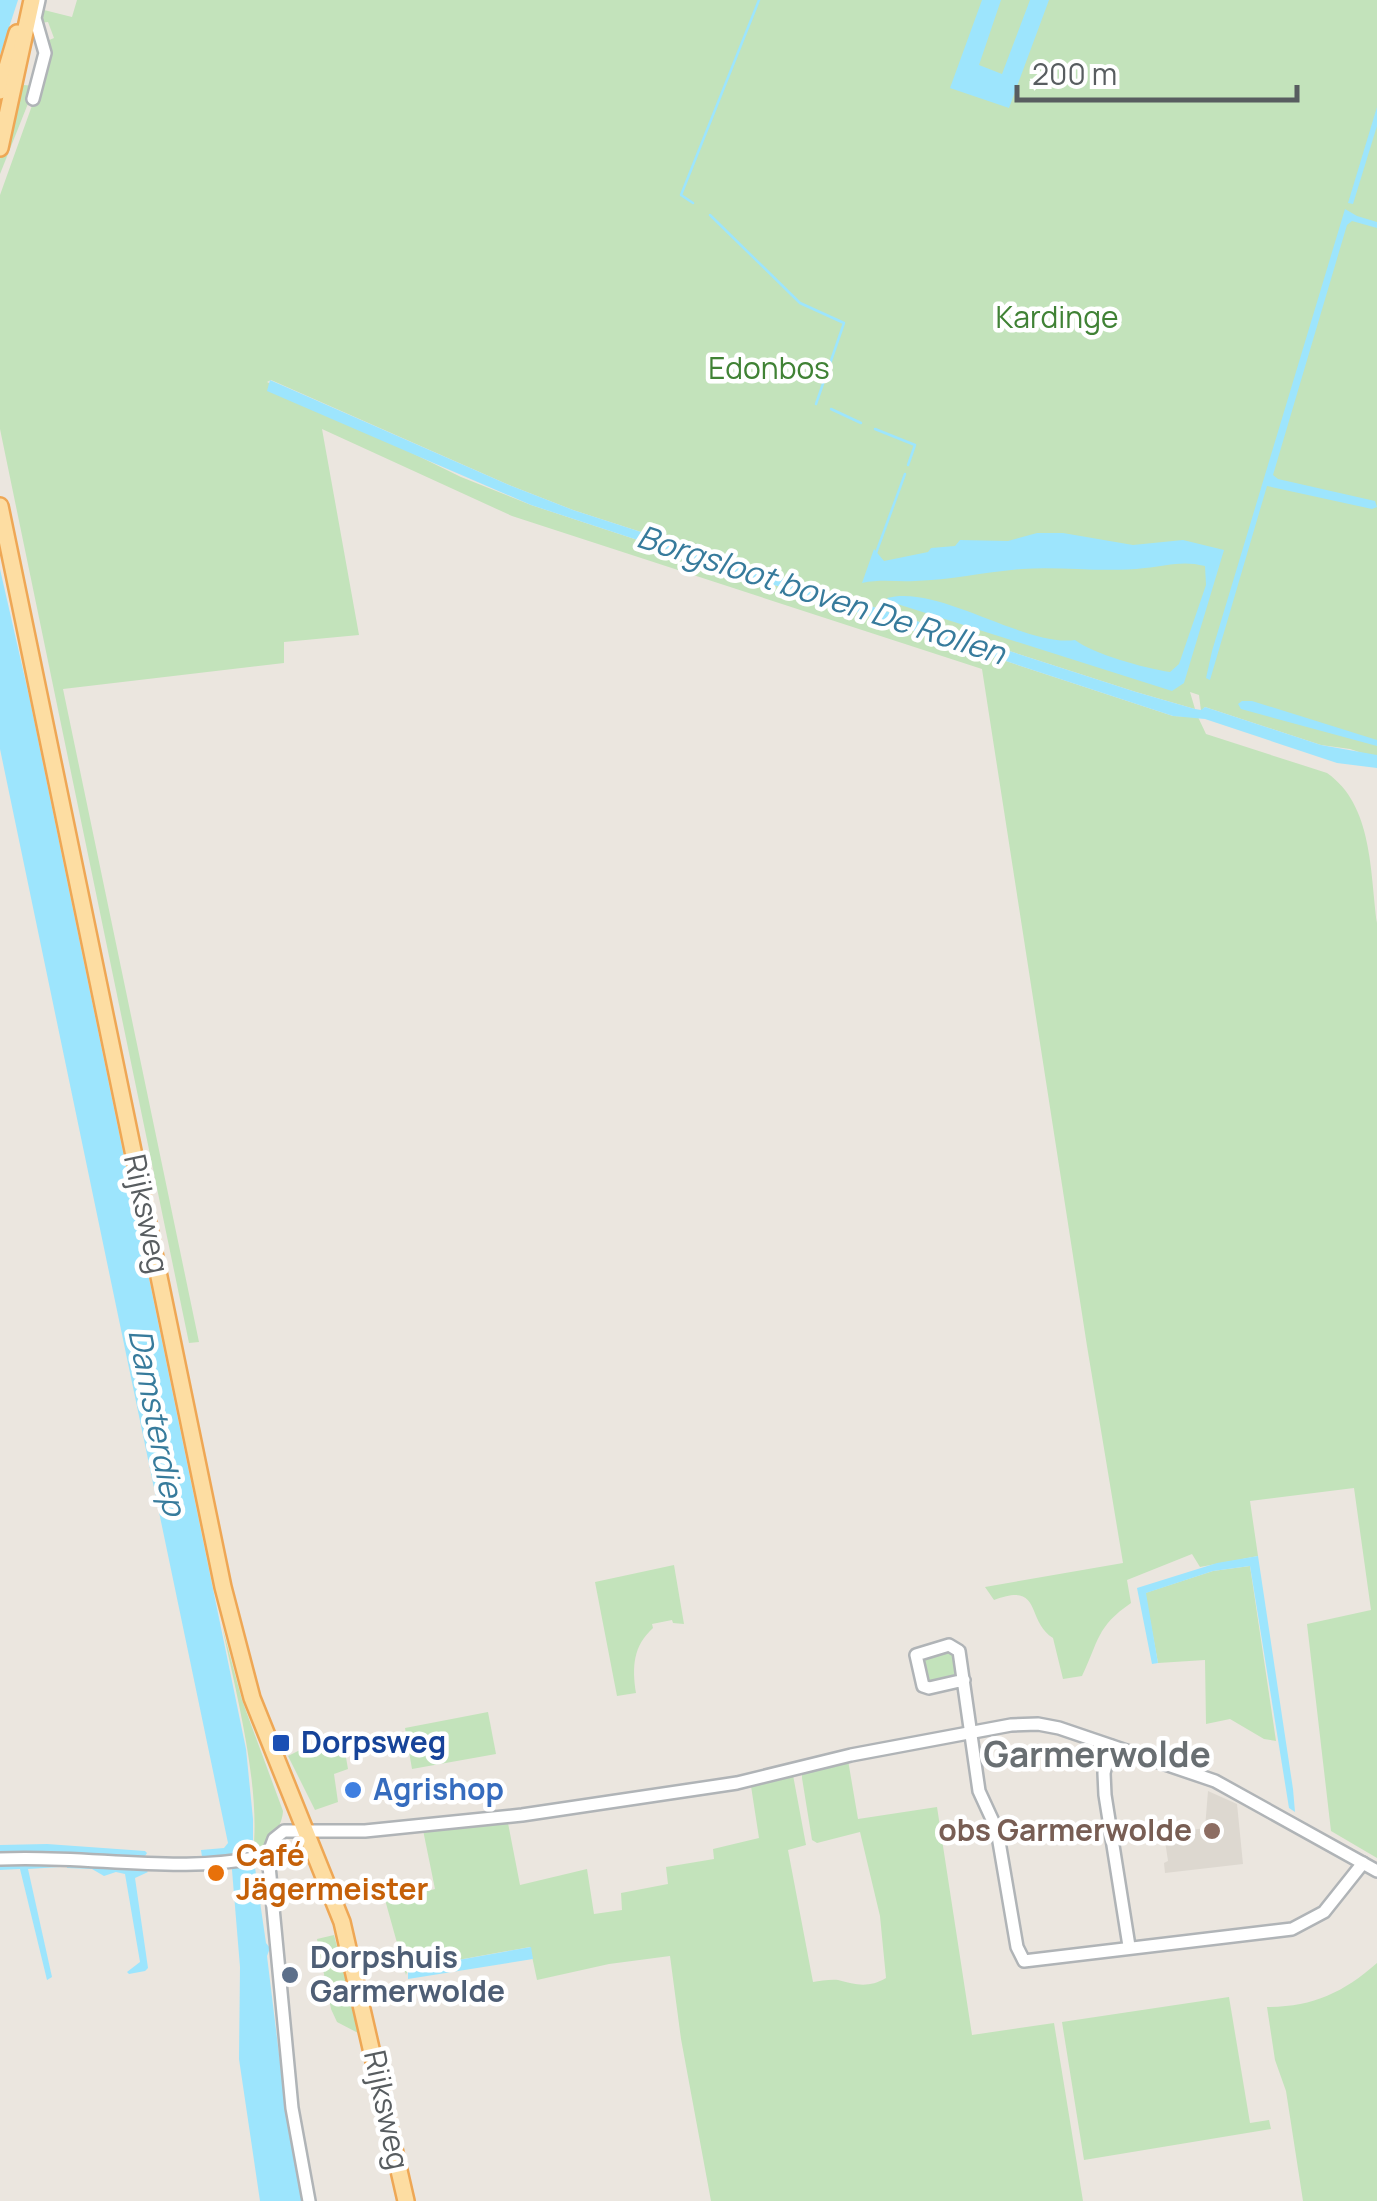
<svg xmlns="http://www.w3.org/2000/svg" width="1377" height="2201" font-family="Manrope,sans-serif">
	<style>
		.education { fill: #ddd8d0 }
		.green { fill: #c3e3bb }
		.water { fill: #9de5fd }
		.lines { fill: none; stroke-linecap: round; stroke-linejoin: round }
		.stream { stroke: #9de5fd; stroke-width: 2.5 }
		.minor-casing { stroke: #b0b4b7; stroke-width: 16 }
		.major-casing { stroke: #eea755; stroke-width: 20 }
		.minor { stroke: #fff; stroke-width: 11 }
		.major { stroke: #fddda2; stroke-width: 15 }
		.transit-dot { fill: #1a4fb4; stroke: #fff; stroke-width: 4 }
		.shop-dot { fill: #3f7fe0; stroke: #fff; stroke-width: 4 }
		.education-dot { fill: #8d6e63; stroke: #fff; stroke-width: 4 }
		.food-dot { fill: #e8710a; stroke: #fff; stroke-width: 4 }
		.service-dot { fill: #5c6f8a; stroke: #fff; stroke-width: 4 }
		.labels { text-anchor: middle; stroke-width: 9; stroke-linejoin: round; paint-order: stroke }
		.park-label { font-size: 30px; fill: #408235; stroke: #fff }
		.street-label { font-size: 30px; fill: #585d60; stroke: #fff }
		.transit-label { font-size: 30px; font-weight: bold; fill: #164399; stroke: #fff; text-anchor: start }
		.shop-label { font-size: 30px; font-weight: bold; fill: #366cbe; stroke: #fff; text-anchor: start }
		.education-label { font-size: 30px; font-weight: bold; fill: #785e54; stroke: #fff; text-anchor: end }
		.food-label { font-size: 30px; font-weight: bold; fill: #c56008; stroke: #fff; text-anchor: start }
		.service-label { font-size: 30px; font-weight: bold; fill: #4e5e75; stroke: #fff; text-anchor: start }
		.water-label { font-size: 32px; font-style: italic; fill: #377b9c; stroke: #fff }
		.quarter-label { font-size: 35px; font-weight: bold; fill: #696f72; stroke: #fff }
	</style>
	<rect width="100%" height="100%" fill="#ebe6df"/>
	<polygon class="education" points="1208,1791 1237,1804 1243,1864 1165,1873 1164,1863 1168,1861 1164,1834 1205,1828"/>
	<g class="green">
		<path d="M77,0H1377V758L1350,749L1321,745L1205,707L1201,711L1199,695L1190,692L1195,709L1136,692L573,510L509,485L271,380L267,382L461,477L531,505L1173,716L1198,717L1206,734L1327,773C1373,805 1370,872 1377,923V1858L1331,1831L1307,1624L1371,1610L1354,1488L1250,1501L1258,1556L1200,1567L1192,1554L1127,1580L1131,1603C1096,1627 1099,1641 1082,1676L1063,1679L1053,1638C1025,1620 1043,1581 994,1600L985,1587L1123,1563L1087,1346L982,669L512,516L322,429L359,635L284,642V663L63,689L199,1342L189,1343L0,429V195L49,58L47,41L54,38L48,22L40,23V9L72,17Z"/>
		<polygon points="24,85 35,86 0,174 0,159 19,88"/>
		<path d="M674,1565L684,1624L673,1623L672,1620L652,1624L653,1628C633,1646 632,1667 636,1693L617,1696L595,1582Z"/>
		<polygon points="1250,1566 1276,1741 1264,1739 1230,1719 1206,1724 1205,1660 1158,1663 1145,1593 1213,1571"/>
		<path d="M222,1626L242,1700L283,1811C282,1828 268,1847 253,1854C261,1786 236,1693 222,1626Z"/>
		<polygon points="954,1650 959,1678 926,1685 920,1658"/>
		<polygon points="488,1712 496,1754 412,1769 405,1728"/>
		<polygon points="343,1740 348,1769 334,1774 338,1802 315,1810 288,1756 306,1747"/>
		<path d="M848,1760L858,1819L937,1807L972,2035L1054,2023L1083,2201H711L681,2039L670,1956L609,1964L537,1980L530,1947L408,1969L406,1975L382,1889L405,1888L415,1894L435,1889L423,1830L508,1823L520,1885L587,1869L594,1914L622,1910L621,1893L668,1884L666,1867L714,1859L713,1849L759,1838L751,1786L793,1775L806,1845L788,1850L813,1982C820,1981 831,1979 838,1980C856,1985 869,1988 886,1978L880,1916L860,1832L817,1843L812,1840L802,1778V1773Z"/>
		<polygon points="334,1935 360,2034 337,2022 331,2009 317,1939"/>
		<path d="M1377,1963V2201H1303L1286,2091L1275,2060L1267,2007C1312,2007 1343,1993 1377,1963Z"/>
		<polygon points="1229,1997 1250,2123 1269,2120 1271,2129 1084,2160 1062,2022"/>
	</g>
	<g class="water">
		<polygon points="0,0 18,0 0,55"/>
		<polygon points="982,0 1001,0 979,65 1002,74 1030,0 1049,0 1009,108 950,88"/>
		<polygon points="1377,107 1377,126 1353,204 1348,203"/>
		<polygon points="1345,209 1357,216 1377,222 1377,228 1352,221 1347,225 1273,475 1278,479 1375,501 1377,507 1372,509 1267,486 1210,680 1206,678 1212,651"/>
		<polygon points="270,380 509,485 573,510 1136,692 1195,709 1201,710 1205,707 1321,745 1377,755 1377,768 1337,763 1205,719 1173,716 531,505 267,391"/>
		<path d="M1037,533H1063L1133,545L1183,540L1224,550L1184,683L1172,691L891,602L887,598C939,584 1024,647 1075,640C1093,654 1144,668 1170,672L1179,664L1206,585L1205,566C1182,560 1167,566 1145,568C1104,573 1062,566 1022,569C986,572 951,580 915,581C896,582 881,579 862,583L874,549L884,561L928,552L931,548L955,546L960,540L1008,541Z"/>
		<polygon points="0,569 29,696 246,1749 253,1819 253,1854 266,1943 270,1948 267,1956 288,2128 302,2201 260,2201 239,2059 240,1967 231,1858 225,1855 202,1857 201,1850 224,1848 228,1843 0,749"/>
		<polygon points="1242,701 1252,701 1377,740 1377,746 1241,709 1238,704"/>
		<polygon points="1258,1556 1293,1789 1295,1812 1289,1808 1250,1566 1213,1571 1146,1593 1158,1663 1152,1664 1137,1588 1217,1563"/>
		<polygon points="47,1844 145,1851 147,1853 145,1856 65,1852 0,1853 0,1845"/>
		<polygon points="60,1864 60,1867 28,1869 52,1977 47,1980 20,1869 0,1870 0,1866"/>
		<polygon points="67,1865 145,1869 148,1872 135,1878 148,1968 145,1971 129,1974 127,1972 140,1962 125,1874 116,1872 104,1876 92,1869 67,1868"/>
		<polygon points="531,1947 533,1959 408,1979 408,1969"/>
	</g>
	<g class="lines">
		<g class="stream">
			<polyline points="693,203 681,195 759,0"/>
			<polyline points="710,215 800,303 844,323 816,404"/>
			<polyline points="831,409 861,423"/>
			<polyline points="875,429 915,445 908,465"/>
			<polyline points="876,553 905,474"/>
		</g>
		<g class="minor-casing">
			<g id="minor">
				<polyline points="33,99 45,53 35,18 39,0"/>
				<polyline points="964,1680 929,1688 923,1686 916,1655 949,1645 959,1651 979,1791 997,1830 1017,1947 1024,1961 1292,1929 1324,1912 1363,1863"/>
				<polyline points="1111,1746 1104,1773 1105,1795 1129,1946"/>
				<path d="M0,1859C89,1854 180,1876 268,1855"/>
				<polyline points="309,2201 292,2108 268,1855 274,1839 284,1831 365,1831 522,1815 737,1783 851,1755 1011,1725 1038,1724 1059,1728 1215,1781 1377,1871"/>
			</g>
		</g>
		<g class="major-casing">
			<g id="major">
				<polyline points="0,91 17,33"/>
				<polyline points="0,148 32,0"/>
				<polyline points="0,506 223,1587 252,1698 342,1922 406,2201"/>
			</g>
		</g>
		<use href="#minor" class="minor"/>
		<use href="#major" class="major"/>
	</g>
	<rect class="transit-dot" x="271" y="1733" width="20" height="20" rx="5"/>
	<circle class="shop-dot" cx="353" cy="1790" r="10"/>
	<circle class="education-dot" cx="1212" cy="1831" r="10"/>
	<circle class="food-dot" cx="216" cy="1873" r="10"/>
	<circle class="service-dot" cx="290" cy="1975" r="10"/>
	<g class="labels">
		<g class="park-label">
			<text x="1057" y="328">Kardinge</text>
			<text x="769" y="379">Edonbos</text>
		</g>
		<g class="street-label">
			<text transform="translate(146 1214) rotate(78)" y="10">Rijksweg</text>
			<text transform="translate(386 2110) rotate(78)" y="10">Rijksweg</text>
		</g>
		<g class="transit-label">
			<text x="301" y="1753">Dorpsweg</text>
		</g>
		<g class="shop-label">
			<text x="373" y="1800">Agrishop</text>
		</g>
		<g class="education-label">
			<text x="1192" y="1841">obs Garmerwolde</text>
		</g>
		<g class="food-label">
			<text x="236" y="1866">Café<tspan x="236" dy="34">Jägermeister</tspan></text>
		</g>
		<g class="service-label">
			<text x="310" y="1968">Dorpshuis<tspan x="310" dy="34">Garmerwolde</tspan></text>
		</g>
		<g class="water-label">
			<text transform="translate(821 595) rotate(18)" y="11">Borgsloot boven De Rollen</text>
			<text transform="translate(157 1422) rotate(79)" y="11">Damsterdiep</text>
		</g>
		<g class="quarter-label">
			<text x="1097" y="1767">Garmerwolde</text>
		</g>
	</g>
	<path d="M1017 85v15h280v-15" fill="none" stroke="#585d60" stroke-width="5"/>
	<text x="1032" y="85" font-size="30" fill="#585d60" stroke="#ffffff" stroke-width="8" paint-order="stroke">200 m</text>
</svg>
